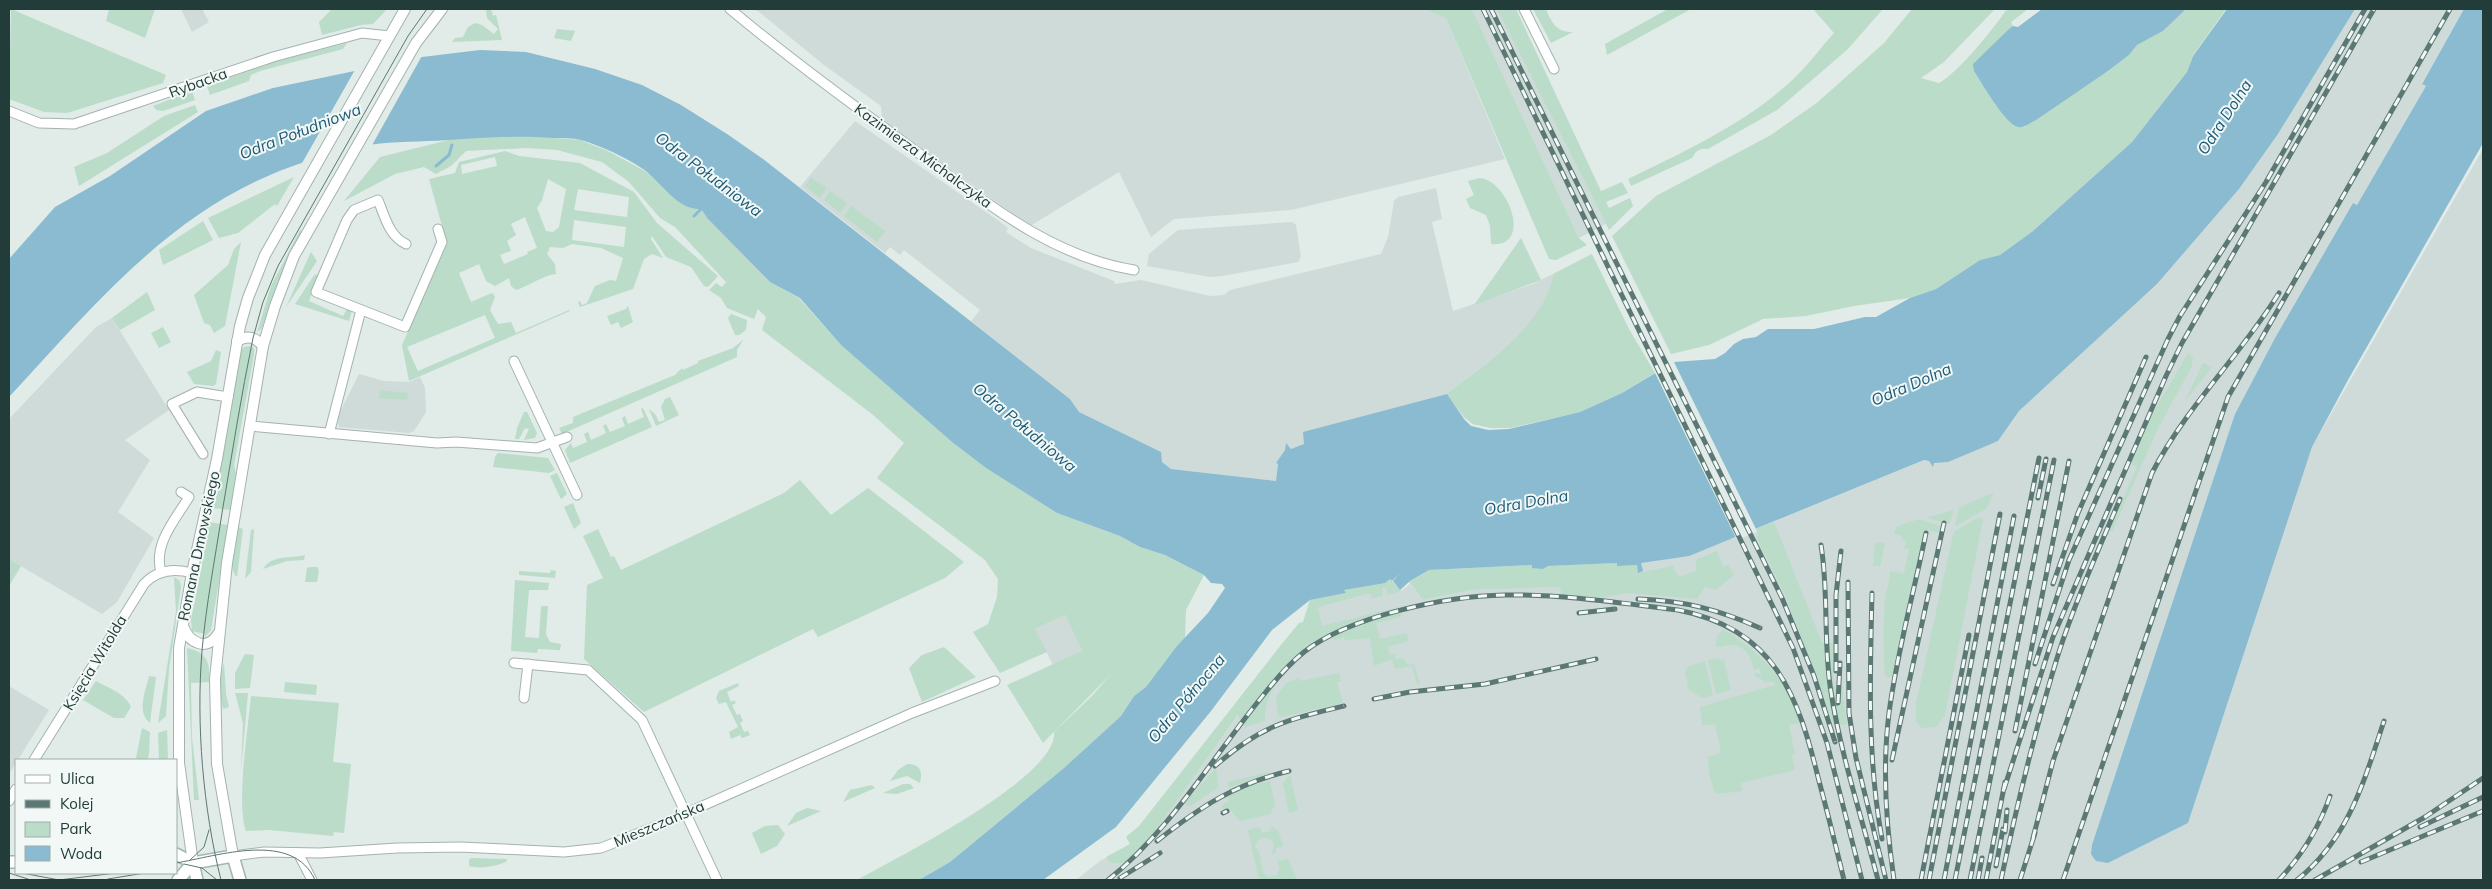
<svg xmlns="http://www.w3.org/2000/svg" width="2492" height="889" font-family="Mulish,sans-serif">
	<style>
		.built { fill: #cfdbd8 }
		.green { fill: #badcc9; fill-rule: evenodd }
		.water { fill: #8abbd0 }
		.pier { fill: #e1ebe8 }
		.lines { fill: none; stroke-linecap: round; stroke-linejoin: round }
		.stream { stroke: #8abbd0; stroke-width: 3 }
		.minor-casing { stroke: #a4b3b0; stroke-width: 11 }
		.tertiary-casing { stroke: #a4b3b0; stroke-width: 12 }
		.secondary-casing { stroke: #a0b7b2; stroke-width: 14 }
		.minor { stroke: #fff; stroke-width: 9 }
		.tertiary { stroke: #fff; stroke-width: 10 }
		.secondary { stroke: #fff; stroke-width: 11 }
		.tram { stroke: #5c7874; stroke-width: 1 }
		.rail-casing { stroke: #5c7874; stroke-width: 5 }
		.rail { stroke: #f2f8f6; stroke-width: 3; stroke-dasharray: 9; stroke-linecap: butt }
		.labels { text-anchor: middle; stroke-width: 4; stroke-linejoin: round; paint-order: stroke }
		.street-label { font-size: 15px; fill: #223c39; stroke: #f2f8f6 }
		.water-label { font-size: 16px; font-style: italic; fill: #1d5a77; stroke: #f2f8f6 }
	</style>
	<rect width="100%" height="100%" fill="#e1ebe8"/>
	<g class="built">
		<polygon points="181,9 202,9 209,22 192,32"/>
		<polygon points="751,9 1424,9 1446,18 1505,159 1291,210 1174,219 1151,237 1119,172 1030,226 882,120 881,106 824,65 758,11"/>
		<polygon points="1472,9 1497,9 1606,224 1579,238"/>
		<polygon points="2355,9 2464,9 2422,83 2426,86 2357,205 2353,203 2275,338 2235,414 2108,863 2188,823 2312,447 2483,149 2483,880 1076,880 1100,861 1153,832 1301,630 1310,600 1390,579 1401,591 1410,584 1423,600 1471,590 1614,585 1613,558 1734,538 1924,460 1939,462 1998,441 2019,411 2157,284 2239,189 2278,134"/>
		<polygon points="855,121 1003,224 1008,228 1006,232 1031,248 1114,281 1115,284 1141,280 1210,296 1224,295 1230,290 1381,254 1388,237 1394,201 1398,197 1436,188 1442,219 1432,222 1453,311 1533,284 1592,254 1580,412 1510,428 1491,428 1473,424 1464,417 1446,394 1291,449 1286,444 1285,450 1276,463 1278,464 1276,481 1171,469 1162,462 1160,452 1079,412 1070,399 971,321 980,310 904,250 900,255 890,247 885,253 800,187"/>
		<polygon points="1292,222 1296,225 1301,257 1298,262 1223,276 1210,277 1147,266 1149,254 1178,230"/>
		<polygon points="112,318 169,410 125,440 150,460 118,512 154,538 117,602 102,614 9,559 9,419 96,327"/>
		<polygon points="359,374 384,381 409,382 420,377 425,388 426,412 414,431 409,433 339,427 337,418"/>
		<polygon points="1065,615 1082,651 1053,665 1035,629"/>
		<polygon points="9,686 49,710 9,774"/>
	</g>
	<g class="green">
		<polygon points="11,9 166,75 163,83 67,113 44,112 9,99"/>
		<polygon points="109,9 155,9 145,38 106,21"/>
		<polygon points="332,9 387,9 373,24 361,25 322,35 319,22"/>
		<polygon points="486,9 491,9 493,16 496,15 502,40 452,42 455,38 463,37 468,27 475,23 482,25 494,34 498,29 487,18"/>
		<polygon points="1424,9 1472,9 1579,238 1587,245 1556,260 1549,259 1446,18"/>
		<polygon points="1497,9 1516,9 1601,191 1622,182 1628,193 1606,202 1609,208 1630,198 1633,206 1609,230"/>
		<path d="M1533,9H1546C1551,22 1557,33 1573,32L1551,43Z"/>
		<polygon points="1668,9 1691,9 1607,55 1605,44"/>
		<path d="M1813,9H1883L1848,49L1777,110L1708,149C1700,148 1696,150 1692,158L1631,186L1628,179C1683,152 1742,125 1788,84C1805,69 1819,50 1834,33Z"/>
		<path d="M1912,9H1995L1944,62L1921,78L1939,83C1958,73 1994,28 2007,9H2028L2011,22L2013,26L1994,44L2016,126L2024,127L2108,71L2129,55L2137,45L2163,31L2186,9H2226L2193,55L2187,72L2132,142L2033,231L2000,255L1980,260L1936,289L1910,298L1854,306L1806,316L1763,319L1709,345L1671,354L1612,236L1656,196L1771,135L1818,102L1884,43Z"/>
		<polygon points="557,29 575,31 571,41 554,38"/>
		<polygon points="347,43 343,49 260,71 251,75 249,81 210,95 207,86 266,64"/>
		<polygon points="192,91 195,100 163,111 156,110 153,106"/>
		<polygon points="195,105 198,112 79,186 74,167 107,153 164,116"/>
		<path d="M518,135L580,140L608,151L643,170L701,209L708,219L770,282L799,298L841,345L952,442L986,468L1057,513L1120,536L1140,547L1165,555L1204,575L1186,610L1185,638L1146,687L1134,696L1121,716L1064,768L950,862L919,880H857C893,860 1060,776 1054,732L1092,696L1111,674L1043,743L1007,685L1082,651L1065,615L1035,629L1047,652L1000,673L973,632L988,624L997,597L998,579L985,560L877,478L904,443L872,414L762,330L766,317L758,309L754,319L727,308L721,298L709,290L716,283L722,287L726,282L675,227L660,218L629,182L602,162L557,150L526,148L466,151L451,166L436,174L424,167L395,174L344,201L380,157L453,139Z"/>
		<path d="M505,151L519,156L580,163L634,192L657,223L718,276L708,287L704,286L691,267L666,257L652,236L651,239L663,258L652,254L644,259L633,289L580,307L578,302L580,301L582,305L587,303L595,286L610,280L616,281L623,258L601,248L572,244L563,248L550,247L547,254L555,264L556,274C540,276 530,286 516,290L511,286L509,278L495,286L486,281L479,264L459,273L471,302L492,293L495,297L490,310L498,324L511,322L516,333L569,310L570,311L409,381L402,345L447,244L429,179L455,173L459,162ZM495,157L497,166L462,174L461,165ZM548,179L566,189L559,227L553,232L546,231L537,208L542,200ZM578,189L629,197L627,217L574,210ZM525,217L537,248L527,252L528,254L504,264L500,255L511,251L507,241L516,235L511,224ZM574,220L626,227L624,247L572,240ZM485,315L495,338L418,371L407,347Z"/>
		<polygon points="294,177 277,206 275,204 238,233 219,238 208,218"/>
		<polygon points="811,178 827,188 820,198 805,186"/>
		<path d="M1480,178C1509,181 1533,248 1491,244L1490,226L1486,215L1470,208L1466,199L1474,195L1468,181Z"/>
		<polygon points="830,191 847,203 840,213 824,200"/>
		<polygon points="851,206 885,231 877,242 844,216"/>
		<polygon points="203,221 213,240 163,265 159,250"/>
		<polygon points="300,230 302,231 277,283 262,328 257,332 271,286"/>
		<polygon points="1521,238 1541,280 1474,305"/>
		<polygon points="241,242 225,326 214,333 210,325 204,323 194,295 228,265 234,249"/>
		<polygon points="311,252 317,261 286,307"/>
		<path d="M1592,254L1629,329L1655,373L1622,393L1580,412L1510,428H1491L1473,424L1464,417L1447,394C1487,364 1544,325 1554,274Z"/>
		<polygon points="315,274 318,276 309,301 343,316 347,309 352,310 349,321 295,304"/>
		<polygon points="147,292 155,310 120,330 112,318"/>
		<polygon points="628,306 633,322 621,328 618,322 611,325 607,316 626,309"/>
		<polygon points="731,314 747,320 746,330 739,335 735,335 728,318"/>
		<polygon points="163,327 171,342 159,348 151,333"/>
		<polygon points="743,340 737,350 737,357 562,434 559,428 573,423 573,417 675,375 682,368 683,370 698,363 698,361 733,348"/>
		<polygon points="250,346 254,348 254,355 234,465 236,474 231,510 211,508 241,351 244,347"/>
		<polygon points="216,350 221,352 216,384 213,386 194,384 187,372 211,361"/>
		<polygon points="2188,353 2193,358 2191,368 2158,428 2112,532 2109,530 2137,467 2131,464 2145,427"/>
		<polygon points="2203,363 2212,367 2185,401"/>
		<polygon points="380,390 408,393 407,400 379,398"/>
		<polygon points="670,397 679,415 656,426 649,409 655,414 659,422 665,420 661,407 665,399"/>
		<polygon points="643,408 652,427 570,463 565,450 571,443 573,448 587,442 584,434 588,432 591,440 606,433 603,426 606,424 610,432 625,426 622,418 625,416 628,424 644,417 641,409"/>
		<polygon points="524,412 527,412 537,433 535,438 524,440 529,429 525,428 519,439 515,439 517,428"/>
		<polygon points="498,453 548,458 555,470 549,473 493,467 495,457"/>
		<polygon points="557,473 567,494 561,499 550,476"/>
		<polygon points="800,480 831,515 868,488 964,562 945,578 818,637 813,629 644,712 584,659 587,585 603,578 583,536 598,529 611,557 614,556 621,570 784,493"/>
		<polygon points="1994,492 1986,509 1955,526 1959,508"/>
		<polygon points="573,503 581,523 574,529 564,507"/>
		<polygon points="1954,510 1949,524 1928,518 1928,517"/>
		<polygon points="1978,518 1983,519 1945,715 1936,727 1922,728 1916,721 1916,704 1953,535 1955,531"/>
		<path d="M1920,519L1942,527L1940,533L1926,530L1893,678L1885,676C1883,651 1883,626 1885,601C1886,590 1890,582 1890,571L1904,574L1909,549L1904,548L1906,541L1902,539V536L1894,534L1897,526Z"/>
		<polygon points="208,522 228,525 211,630 205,637 205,634 192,631 191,620 206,544"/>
		<polygon points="1774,522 1822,643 1833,643 1834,686 1842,687 1847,724 1834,726 1786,597 1756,537 1759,536 1756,529"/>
		<path d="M238,527L243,529L237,577C226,567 236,539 238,527Z"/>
		<polygon points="254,529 251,572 245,579 251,530"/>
		<polygon points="1875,543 1885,543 1880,566 1873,566"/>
		<polygon points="1717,551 1723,566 1728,565 1734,575 1716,590 1705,587 1697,599 1630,593 1595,598 1566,597 1566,594 1562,596 1560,587 1471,590 1423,600 1409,582 1429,570 1533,565 1543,569 1548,566 1617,563 1617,566 1637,565 1638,573 1673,566 1677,575 1682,576 1696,571 1696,560"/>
		<path d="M305,555L304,560L287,561L263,569C272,554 291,559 305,555Z"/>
		<polygon points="9,559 21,566 9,586"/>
		<polygon points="310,567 317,567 319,570 317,582 305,582 307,568"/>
		<polygon points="551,570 556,571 555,578 519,575 519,571 550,573"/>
		<polygon points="174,577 180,581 181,587 169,669 166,716 158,723 176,611"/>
		<path d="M1390,579L1401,591L1388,595L1386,587L1382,588L1383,596L1372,598L1370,593L1318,607L1322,626L1399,607L1401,617L1376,623L1380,639L1407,633L1408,641L1388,647L1390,655L1395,653V659L1403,658L1408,665L1414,664L1420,684H1417L1412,666L1395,669L1392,659L1374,666L1370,638L1345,640L1343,635L1342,638L1334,640L1333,637C1302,653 1263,684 1265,721L1245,727L1238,715L1148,841L1124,863H1111L1106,857L1130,844L1126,837L1139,826L1281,645L1299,623L1303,622L1310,600L1346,594L1344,590L1385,583Z"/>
		<polygon points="515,580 549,583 548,590 529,590 525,637 539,638 541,606 548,606 546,634 550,642 561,644 560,650 538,649 537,653 511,651"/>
		<path d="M1723,629C1764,654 1784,678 1802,722L1789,725L1795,754L1792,755L1795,770L1741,783L1742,791L1718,794L1714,791L1709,773L1708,757L1721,753L1715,724L1702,726L1700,707L1775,685L1773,682H1765L1755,676L1754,673L1761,674L1760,668L1754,670C1751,658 1746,645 1731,645C1725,645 1721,648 1715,646L1717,637Z"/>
		<polygon points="944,647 976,677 922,702 909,668 922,655"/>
		<path d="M187,648C209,653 210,664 209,682L191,683L192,737L199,800H194Z"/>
		<polygon points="245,654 254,655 250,688 235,689 235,673"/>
		<polygon points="1719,658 1720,661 1724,660 1731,690 1716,694 1708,660"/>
		<polygon points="1705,661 1713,695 1703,698 1690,691 1687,686 1688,684 1685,672 1689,666"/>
		<path d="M224,663L226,694L229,707L223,709C219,693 219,679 224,663Z"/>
		<polygon points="1339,673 1341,681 1337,682 1343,703 1282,717 1278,715 1276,697 1286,683 1298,678 1301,681"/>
		<path d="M149,676L156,677L150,723C136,712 146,690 149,676Z"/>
		<path d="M96,681C108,688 125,693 131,707L124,718H114L83,700Z"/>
		<polygon points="285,682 317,685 316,695 284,692"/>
		<polygon points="738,683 739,686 727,692 731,702 734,700 736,703 732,705 737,715 740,714 743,721 740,723 744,732 748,731 750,735 742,738 740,735 731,739 729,732 738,727 726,702 719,704 716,698 719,691"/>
		<polygon points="235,693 248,693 241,771 243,723"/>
		<path d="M251,696L339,703L333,762L351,764L344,833L334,832L333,836L269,830L246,831C236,803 248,729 251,696Z"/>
		<polygon points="142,728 150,732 149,754 147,760 139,760 136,758"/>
		<polygon points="167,730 168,760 159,760 158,733"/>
		<path d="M907,764C920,764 923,771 920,783L907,776L890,781L898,770Z"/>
		<polygon points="1216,768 1219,790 1217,788 1190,806 1184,804"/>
		<polygon points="1269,772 1269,773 1229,788 1228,782"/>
		<polygon points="1290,775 1298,810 1289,813 1283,783"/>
		<polygon points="1270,781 1275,805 1270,814 1240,821 1228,807 1224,810 1221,807 1229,800 1227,798 1243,787"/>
		<polygon points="903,784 910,784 914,788 897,794 883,793"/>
		<polygon points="872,785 875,788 843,802 850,790"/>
		<polygon points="807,808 821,811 787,826 796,813"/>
		<polygon points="778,825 785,834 777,846 761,854 752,833 765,826"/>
		<polygon points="1270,826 1278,830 1283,846 1276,848 1276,853 1271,855 1274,846 1272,840 1265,837 1258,840 1255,846 1260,855 1263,873 1269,877 1277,875 1280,867 1277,861 1288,859 1297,880 1259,880 1248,830 1260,827 1262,833 1271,831"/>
		<path d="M471,858L507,859L506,862C493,867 480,869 469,866V860Z"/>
	</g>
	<g class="water">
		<path d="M2042,9H2186L2163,31L2137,45L2129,55L2108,71L2036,120C2030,123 2025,128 2018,127C2005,124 1982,83 1974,71L1973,64L2008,30L2013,26L2018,27Z"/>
		<path d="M2227,9H2355L2278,134L2239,189L2157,284L2019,411L1998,441L1948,462L1934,463L1933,467L1929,461L1924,460L1689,556L1641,563L1643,571L1638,573L1637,565L1617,566V563L1548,566L1543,569L1532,568V565L1429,570L1410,581L1400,590L1393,581L1400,573L1392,581L1390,579L1385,583L1344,590L1346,593L1310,600L1272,630L1211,711L1116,827L1043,880H919L950,862L1064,768L1121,716L1134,696L1146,687L1177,646L1208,613L1225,588L1222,584L1211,583L1204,575L1165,555L1140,547L1120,536L1057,513L986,468L952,442L841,345L800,298L770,282L708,219L701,209C676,210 662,182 643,169C625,157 602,146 581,140C572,138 562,138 553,138C517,135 484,138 448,140C421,142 395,141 368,145C353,147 339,152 325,156C185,193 103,296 9,397V259L55,207L110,176L206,111L273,88L422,57L480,50L526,52L595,69L642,85L681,105L727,134L763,159L1070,399L1079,412L1161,452L1162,462L1171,469L1276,481L1278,464L1276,463L1285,450L1286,443L1291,449L1304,444L1303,432L1447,394L1464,419L1471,426L1488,430L1509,429L1580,412L1622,393L1674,362L1715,359L1725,353L1734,344L1743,339L1756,337L1768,329H1814L1865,317H1876L1910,298L1936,289L1980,260L2000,255L2033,231L2132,142L2187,72L2193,56Z"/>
		<polygon points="2464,9 2483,9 2483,143 2348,380 2312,447 2188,823 2108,863 2096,861 2091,854 2092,845 2235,414 2275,338 2353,203 2357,205 2426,86 2422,84"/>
	</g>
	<g class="pier">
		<polygon points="423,54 371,147 301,165 356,68"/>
		<polygon points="1673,360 1756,529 1757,532 1737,540 1654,371"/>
	</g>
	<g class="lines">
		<g class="stream">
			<polyline points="436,166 449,155 452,145"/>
			<polyline points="694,216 701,209"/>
		</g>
		<g class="minor-casing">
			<g id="minor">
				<path d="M730,9C790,59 853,105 917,152C985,201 1049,256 1134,270"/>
				<polyline points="1524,9 1554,69"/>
				<polyline points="9,111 39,123 74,124 273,57 362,33 389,36"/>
				<path d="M406,244C389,236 385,217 378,200L354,210L347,220L316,292L405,327L442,242L438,229"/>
				<polyline points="514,361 577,495"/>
				<polyline points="250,426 437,443 456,442 537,448 567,437"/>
				<polyline points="329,434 361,310"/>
				<polyline points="203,454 172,404 197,392 228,397"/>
				<path d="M161,572C153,544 175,520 189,497L181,492"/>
				<polyline points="514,663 588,670 642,720 717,880"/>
				<polyline points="524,698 528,664"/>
				<path d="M34,760L144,584C157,570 174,568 192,573"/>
				<polyline points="9,801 16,789"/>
				<polyline points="298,853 312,880"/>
				<polyline points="233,856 264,852 320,853 397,848 461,847 564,852 601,848 664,823 912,713 995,681"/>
			</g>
		</g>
		<g class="tertiary-casing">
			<g id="tertiary">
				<path d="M237,341C248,335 255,337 263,346"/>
				<path d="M183,626C189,643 207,652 218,634"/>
				<polyline points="233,856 217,764 215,679 227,563 263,346 275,306 294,256 416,43 442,9"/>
				<polyline points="193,863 179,763 179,648 192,573 217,459 240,326 248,298 265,255 405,9"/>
			</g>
		</g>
		<g class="secondary-casing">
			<g id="secondary">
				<polyline points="176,854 193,863 233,856 240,880"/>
				<polyline points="9,862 16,862"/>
				<polyline points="193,863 197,880"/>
				<polyline points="178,880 193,863"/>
			</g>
		</g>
		<use href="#minor" class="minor"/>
		<use href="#tertiary" class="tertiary"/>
		<use href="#secondary" class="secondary"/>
		<g class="tram">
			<polyline points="190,860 204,847 209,830"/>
			<path d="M176,863C218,856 293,830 315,880"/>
			<polyline points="184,864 202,868 217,880"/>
			<polyline points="9,873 28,879"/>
			<polyline points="22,873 59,880 116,873"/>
			<polyline points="108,879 145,873"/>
			<path d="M221,880C203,809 196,724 202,651C206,605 215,559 222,513C232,454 241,396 253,338L263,302L278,266L408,36L427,9"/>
		</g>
		<g class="rail-casing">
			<g id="rail">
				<polyline points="1483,9 1793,648 1827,743 1862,880"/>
				<polyline points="1491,9 1782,598 1814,676 1835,742"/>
				<polyline points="2038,498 2046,459"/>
				<path d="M1821,545C1829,594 1823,644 1831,692C1841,756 1862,818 1878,880"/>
				<polyline points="1848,582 1849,713 1856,758 1886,880"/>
				<polyline points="2053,584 2078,513 2146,357"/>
				<path d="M1872,593C1870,676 1867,757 1882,839"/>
				<path d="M1638,599C1685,601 1717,609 1760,628"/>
				<polyline points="1579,613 1615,609"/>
				<polyline points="2035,664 2069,560 2168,339 2180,316 2266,182 2365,9"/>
				<polyline points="1836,671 1836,595 1841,551"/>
				<polyline points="1374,699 1410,692 1485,684 1596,659"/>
				<polyline points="1838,703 1840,663"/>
				<polyline points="2015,731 2069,461"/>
				<polyline points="1892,760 1944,523"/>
				<path d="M1215,766C1260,726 1286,720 1344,706"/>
				<polyline points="2004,789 2053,637 2166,376 2182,343 2374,9"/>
				<polyline points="1223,813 1227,811"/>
				<polyline points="2420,827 2483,797"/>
				<polyline points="2005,832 2007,810"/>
				<path d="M2033,838L2053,761L2152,473C2186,407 2240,356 2279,293"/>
				<path d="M1157,841C1200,807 1235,784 1289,771"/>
				<polyline points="2361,862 2483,811"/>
				<polyline points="1996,866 2003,829"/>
				<polyline points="1120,878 1160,853"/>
				<path d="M1108,880C1172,829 1213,756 1265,693C1277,678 1289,664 1304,652C1350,616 1446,596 1505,595C1562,594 1621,603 1678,610C1775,629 1798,695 1819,781C1828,814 1836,847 1844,880"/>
				<path d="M1894,880C1886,825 1882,768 1889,713C1897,652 1914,592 1926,533"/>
				<polyline points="1921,880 1969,635"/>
				<polyline points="1929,880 2000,514"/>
				<polyline points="1944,880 2014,516"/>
				<polyline points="1955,880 2039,458"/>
				<polyline points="1970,880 2054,460"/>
				<polyline points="1978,880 1982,858"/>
				<polyline points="1986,880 2005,782"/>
				<path d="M2001,880C2017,805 2035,729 2058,655C2075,602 2098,551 2120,499"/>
				<polyline points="2020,880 2035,833"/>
				<polyline points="2063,880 2228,397 2450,9"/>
				<path d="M2279,880C2302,855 2319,828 2330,796"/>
				<path d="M2297,880C2349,838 2364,781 2384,721"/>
				<polyline points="2315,880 2425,817 2483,778"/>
			</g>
		</g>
		<use href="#rail" class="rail"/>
	</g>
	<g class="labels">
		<g class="street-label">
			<text transform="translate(198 83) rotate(-20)" y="5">Rybacka</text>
			<text transform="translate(923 156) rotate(36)" y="5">Kazimierza Michalczyka</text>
			<text transform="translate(199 546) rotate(-78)" y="5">Romana Dmowskiego</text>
			<text transform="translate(95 663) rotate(-59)" y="5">Księcia Witolda</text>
			<text transform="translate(659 824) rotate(-23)" y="5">Mieszczańska</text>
		</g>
		<g class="water-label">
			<text transform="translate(2224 117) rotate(-57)" y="6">Odra Dolna</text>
			<text transform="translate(300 131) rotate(-21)" y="6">Odra Południowa</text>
			<text transform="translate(709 174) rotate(37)" y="6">Odra Południowa</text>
			<text transform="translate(1911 384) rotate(-23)" y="6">Odra Dolna</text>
			<text transform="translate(1025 427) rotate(40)" y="6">Odra Południowa</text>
			<text transform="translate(1526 502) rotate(-10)" y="6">Odra Dolna</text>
			<text transform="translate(1186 698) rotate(-50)" y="6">Odra Północna</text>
		</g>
	</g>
	<rect width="2492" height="889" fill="none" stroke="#223c39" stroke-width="20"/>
	<rect x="15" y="759" width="162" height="115" fill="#f2f8f6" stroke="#9fadaa"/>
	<rect x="25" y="775" width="25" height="8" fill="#ffffff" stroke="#9fadaa"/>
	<text x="60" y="784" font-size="15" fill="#223c39">Ulica</text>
	<rect x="25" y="800" width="25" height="8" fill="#5c7874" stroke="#9fadaa"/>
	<text x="60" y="809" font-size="15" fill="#223c39">Kolej</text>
	<rect x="25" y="822" width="25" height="15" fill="#badcc9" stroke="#9fadaa"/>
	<text x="60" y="834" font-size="15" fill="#223c39">Park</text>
	<rect x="25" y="846" width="25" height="15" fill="#8abbd0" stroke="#9fadaa"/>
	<text x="60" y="859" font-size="15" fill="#223c39">Woda</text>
</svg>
